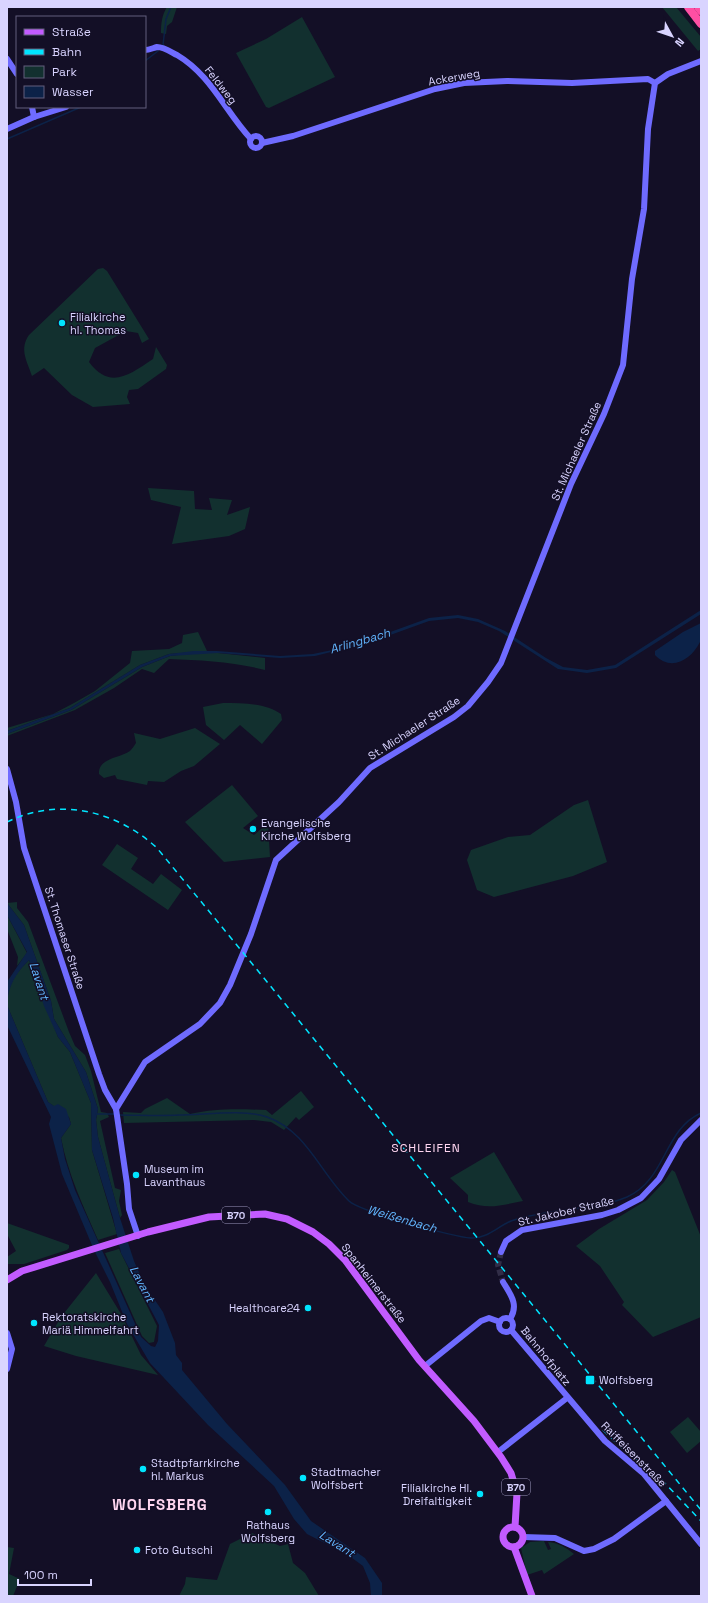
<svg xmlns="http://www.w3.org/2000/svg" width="708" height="1603" font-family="'Space Grotesk',sans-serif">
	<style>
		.green { fill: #12302f }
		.water { fill: #0c2248; fill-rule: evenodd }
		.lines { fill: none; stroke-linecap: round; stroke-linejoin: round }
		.stream { stroke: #0c2248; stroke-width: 1.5 }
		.secondary-tunnel { stroke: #312d47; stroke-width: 6; stroke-dasharray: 6 3; stroke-linecap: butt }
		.secondary { stroke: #6f6bff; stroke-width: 6 }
		.primary { stroke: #c25bff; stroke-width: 7 }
		.highway { stroke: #ff4fa3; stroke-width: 8 }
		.rail { stroke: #00e5ff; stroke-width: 1.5; stroke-dasharray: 6 5; stroke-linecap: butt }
		.poi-dot { fill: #00e5ff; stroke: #130f26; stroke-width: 1.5 }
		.labels { text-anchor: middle; stroke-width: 3; stroke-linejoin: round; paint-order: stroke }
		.shield { fill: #130f26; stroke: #9e99be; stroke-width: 1 }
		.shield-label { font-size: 10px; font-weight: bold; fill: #d9d4ff }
		.street-label { font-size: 11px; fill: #d9d4ff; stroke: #130f26 }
		.poi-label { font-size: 11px; fill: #d9d4ff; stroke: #130f26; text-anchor: start }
		.water-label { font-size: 12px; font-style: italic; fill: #62b6ff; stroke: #130f26 }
		.neighbourhood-label { font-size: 12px; letter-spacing: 1px; fill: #ffd6f0; stroke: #130f26 }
		.district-label { font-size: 15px; font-weight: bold; letter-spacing: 1px; fill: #ffd6f0; stroke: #130f26 }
	</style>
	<rect width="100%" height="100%" fill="#130f26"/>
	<g class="green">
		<path d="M167,7H177L172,22L167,26L166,34L161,33C161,23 162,15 167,7Z"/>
		<polygon points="662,7 676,7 701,37 701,49 698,51"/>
		<polygon points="302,17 335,77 269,108 266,107 236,53 266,39"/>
		<path d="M103,268L107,271L149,339L142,343L138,333L126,331L95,348L89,362C110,390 129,375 153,359L156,347L167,365L166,369L138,389L129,390L127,397L130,404L93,407L72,395L44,368L32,376C27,361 19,349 29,335L98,269Z"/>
		<polygon points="148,488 194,491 195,509 212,510 209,498 232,500 227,515 250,507 245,529 229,536 172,544 181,507 151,500"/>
		<polygon points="198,632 207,651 169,654 140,665 70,708 7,731 7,728 53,714 74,703 95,691 130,663 132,651 169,649 182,643 183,635"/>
		<path d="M195,653H218L265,658V670C234,662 201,660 169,659L154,673L142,669L114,688L75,710L7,736V734L71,710L142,667L170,656Z"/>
		<path d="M223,703C242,703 266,703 281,714L282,720L262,744L240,725L224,740L206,725L203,707Z"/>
		<path d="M195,728L220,744L194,766L181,771L164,782L148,781L147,785L117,779L115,775L104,778L99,774C98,758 120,758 130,751C132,749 134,746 136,743L134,733L160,739Z"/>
		<polygon points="232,785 258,816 243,828 254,835 268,823 270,857 224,862 185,822"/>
		<polygon points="588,800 607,862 573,876 494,897 477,890 467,860 471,850 508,837 530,835 574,805"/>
		<polygon points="117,844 138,858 131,869 153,884 161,874 182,890 168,910 102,865"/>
		<polygon points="17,902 17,908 28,922 69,1032 75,1046 85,1055 91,1071 101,1112 107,1113 109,1117 100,1121 115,1188 121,1190 119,1201 122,1215 120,1218 98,1137 96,1120 98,1109 86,1072 54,1019 51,1001 24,925 7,903"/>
		<polygon points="7,915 27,953 17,966 18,957 7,929"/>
		<path d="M29,960L58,1037L70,1052L91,1103L92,1150L117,1234L98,1240C83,1206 68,1174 61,1138L71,1124L69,1117L48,1102L7,1005C8,984 15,974 29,960Z"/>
		<path d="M301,1091L314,1107L299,1120L296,1117L284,1130L271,1122L254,1120L124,1123L123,1112L141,1113L145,1109L167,1098L190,1114C217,1108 239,1109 266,1110L272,1115Z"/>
		<path d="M494,1152L523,1201C502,1205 488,1210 468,1202V1195L450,1178Z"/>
		<polygon points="672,1170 675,1172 701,1237 701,1317 653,1337 622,1305 624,1302 600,1266 576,1246 599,1229 647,1200 664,1182"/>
		<polygon points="7,1223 69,1245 69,1248 67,1250 24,1264 7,1264 7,1257 16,1251 7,1234"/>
		<polygon points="119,1249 157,1326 154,1342 149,1343 142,1336 105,1253"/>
		<polygon points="96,1273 121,1314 141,1355 158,1375 76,1356 44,1346 61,1317"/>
		<polygon points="688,1417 701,1432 701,1441 687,1453 670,1432"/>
		<polygon points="252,1533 280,1546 288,1544 293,1563 305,1573 319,1596 179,1596 185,1584 186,1577 217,1580 230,1544"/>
		<path d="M544,1541L548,1550L551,1549L548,1542C559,1543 565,1547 574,1554L544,1574L542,1570L527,1575L521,1548L530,1542Z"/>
		<polygon points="7,1547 14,1548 9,1574 20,1579 13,1596 7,1596"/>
	</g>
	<g class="water">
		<polygon points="701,610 701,614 616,668 587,673 558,669 499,631 478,622 458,618 429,621 371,642 315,656 280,658 218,653 170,656 142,667 71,710 7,734 7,731 70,708 140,665 169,654 194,651 217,651 280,656 313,654 337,649 371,639 429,618 458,615 478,619 505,631 546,658 563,667 587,670 615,665"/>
		<path d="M701,623C701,629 702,637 700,642C691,660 671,672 655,655V651L683,632Z"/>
		<path d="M7,903L24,925L51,1001L54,1019L86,1072L98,1109L96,1120L98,1137L120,1218L134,1261L144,1284L163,1312L175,1343L176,1355L182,1363V1370L227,1424L285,1485L311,1521L365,1558L382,1583V1596H371L370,1583L363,1566L348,1555L307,1534L294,1519L274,1486L208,1425L150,1363L127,1324L110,1282L94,1250L62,1174L49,1124L51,1117L7,1025V982L27,952L7,915ZM29,960L44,1006L58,1037L70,1052L91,1103L92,1150L113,1218L121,1253L159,1325L158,1341L155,1347L151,1346L141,1337L75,1190L65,1159L61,1138L71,1124L66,1109L58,1104L54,1106L48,1102L7,1005C8,986 16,973 29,960Z"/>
	</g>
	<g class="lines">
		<g class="stream">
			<polyline points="163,45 166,19 171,7"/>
			<polyline points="145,61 158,51"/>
			<polyline points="7,139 81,107"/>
			<polyline points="96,1114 114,1114"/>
			<path d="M118,1115C139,1115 159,1116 179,1115C204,1115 244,1109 267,1117C307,1131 320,1173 349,1201C359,1211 454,1237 471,1238C487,1239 498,1226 511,1221C547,1208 594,1211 627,1197C667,1179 663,1130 701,1113"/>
		</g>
		<polyline class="secondary-tunnel" points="501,1252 498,1265 503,1282"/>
		<g class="secondary">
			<path d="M145,50C149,50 153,48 157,47C164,47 171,52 177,55C211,75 225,111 251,139"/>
			<polyline points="7,59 17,74"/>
			<polyline points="34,117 66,107"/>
			<polyline points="7,129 34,117 32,107"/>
			<circle cx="256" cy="142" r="6"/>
			<polyline points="262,143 293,136 435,89 464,83 507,81 572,83 648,79 655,83"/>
			<polyline points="7,769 16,802 24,848 99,1074 105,1090 116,1109"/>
			<polyline points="138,1236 129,1209 127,1184 116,1109 145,1062 200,1024 220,1003 230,985 251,934 276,860 339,802 370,768 454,717 468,706 488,682 501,663 571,484 604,414 623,365 632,279 644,209 648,129 655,83 668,74 701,61"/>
			<polyline points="501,1252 506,1241 522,1230 602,1215 618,1210 641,1198 659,1179 681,1140 701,1120"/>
			<path d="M503,1282C511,1295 519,1305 510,1319"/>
			<circle cx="506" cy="1325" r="7"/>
			<polyline points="511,1330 605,1441 644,1474 701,1544"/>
			<polyline points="7,1333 12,1349 7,1369"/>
			<polyline points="425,1366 481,1321 489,1318 500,1322"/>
			<polyline points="498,1452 567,1398"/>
			<polyline points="523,1537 555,1538 584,1551 594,1549 614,1539 666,1501"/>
		</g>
		<g class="primary">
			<polyline points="7,1280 22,1271 148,1232 209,1217 265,1214 287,1219 313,1232 329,1244 345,1260 419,1360 474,1421 501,1457 511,1473 517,1493 515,1527"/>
			<circle cx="513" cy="1537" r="10"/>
			<polyline points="514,1547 532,1596"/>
		</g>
		<g class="highway">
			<polyline points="688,7 701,24"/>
			<polyline points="698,7 701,11"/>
		</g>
		<g class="rail">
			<path d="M7,822C58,797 116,810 157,848L701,1510"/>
			<polyline points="603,1430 621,1447 660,1478 701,1521"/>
		</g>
	</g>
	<g class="poi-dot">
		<circle cx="62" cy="323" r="4"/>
		<circle cx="253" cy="829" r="4"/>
		<circle cx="136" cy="1175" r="4"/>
		<circle cx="308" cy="1308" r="4"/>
		<circle cx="34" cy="1323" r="4"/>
		<rect x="585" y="1375" width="10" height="10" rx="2"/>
		<circle cx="143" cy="1469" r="4"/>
		<circle cx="303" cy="1478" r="4"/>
		<circle cx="480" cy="1494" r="4"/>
		<circle cx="268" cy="1512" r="4"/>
		<circle cx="137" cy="1550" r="4"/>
	</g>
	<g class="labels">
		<g class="shield">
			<rect x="222" y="1207" width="28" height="16" rx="3"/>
			<rect x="502" y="1479" width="28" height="16" rx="3"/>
		</g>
		<g class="shield-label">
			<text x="236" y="1219">B70</text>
			<text x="516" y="1491">B70</text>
		</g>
		<g class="street-label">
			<text transform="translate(454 77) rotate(-10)" y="4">Ackerweg</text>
			<text transform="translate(221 85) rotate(52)" y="4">Feldweg</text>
			<text transform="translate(576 451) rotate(-66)" y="4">St. Michaeler Straße</text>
			<text transform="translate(414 728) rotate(-33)" y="4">St. Michaeler Straße</text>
			<text transform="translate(65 938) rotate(72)" y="4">St. Thomaser Straße</text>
			<text transform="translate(566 1211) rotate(-13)" y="4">St. Jakober Straße</text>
			<text transform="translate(374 1283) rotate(52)" y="4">Spanheimerstraße</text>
			<text transform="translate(546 1356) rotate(51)" y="4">Bahnhofplatz</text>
			<text transform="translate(634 1454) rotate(45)" y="4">Raiffeisenstraße</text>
		</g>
		<g class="poi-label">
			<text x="70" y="321">Filialkirche<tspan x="70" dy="13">hl. Thomas</tspan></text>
			<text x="261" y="827">Evangelische<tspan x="261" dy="13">Kirche Wolfsberg</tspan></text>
			<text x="144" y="1173">Museum im<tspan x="144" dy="13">Lavanthaus</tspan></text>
			<text x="300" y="1312" text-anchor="end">Healthcare24</text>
			<text x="42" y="1321">Rektoratskirche<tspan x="42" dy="13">Mariä Himmelfahrt</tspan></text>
			<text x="599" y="1384">Wolfsberg</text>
			<text x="151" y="1467">Stadtpfarrkirche<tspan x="151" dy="13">hl. Markus</tspan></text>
			<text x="311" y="1476">Stadtmacher<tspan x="311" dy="13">Wolfsbert</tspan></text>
			<text x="472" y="1492" text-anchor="end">Filialkirche Hl.<tspan x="472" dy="13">Dreifaltigkeit</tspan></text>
			<text x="268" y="1529" text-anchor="middle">Rathaus<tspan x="268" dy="13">Wolfsberg</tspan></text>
			<text x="145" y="1554">Foto Gutschi</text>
		</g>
		<g class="water-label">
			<text transform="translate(360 641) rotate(-16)" y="4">Arlingbach</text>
			<text transform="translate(39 981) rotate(72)" y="4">Lavant</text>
			<text transform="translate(402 1219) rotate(16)" y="4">Weißenbach</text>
			<text transform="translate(142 1284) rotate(62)" y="4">Lavant</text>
			<text transform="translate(337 1544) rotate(32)" y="4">Lavant</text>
		</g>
		<g class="neighbourhood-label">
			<text x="426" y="1152">SCHLEIFEN</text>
		</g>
		<g class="district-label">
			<text x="160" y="1510">WOLFSBERG</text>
		</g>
	</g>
	<rect width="708" height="1603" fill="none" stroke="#d9d4ff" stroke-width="16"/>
	<rect x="16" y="16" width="130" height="92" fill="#130f26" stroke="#625e7d"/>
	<rect x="24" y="29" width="20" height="6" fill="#c25bff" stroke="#625e7d"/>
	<text x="52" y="36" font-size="12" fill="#d9d4ff">Straße</text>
	<rect x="24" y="49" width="20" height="6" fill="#00e5ff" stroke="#625e7d"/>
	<text x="52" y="56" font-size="12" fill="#d9d4ff">Bahn</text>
	<rect x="24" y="66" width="20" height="12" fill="#12302f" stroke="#625e7d"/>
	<text x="52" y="76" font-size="12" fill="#d9d4ff">Park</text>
	<rect x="24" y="86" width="20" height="12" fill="#0c2248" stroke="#625e7d"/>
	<text x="52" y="96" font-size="12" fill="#d9d4ff">Wasser</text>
	<g transform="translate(672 36) rotate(130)" stroke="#130f26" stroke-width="3" paint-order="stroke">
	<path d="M0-3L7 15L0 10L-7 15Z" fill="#d9d4ff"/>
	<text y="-6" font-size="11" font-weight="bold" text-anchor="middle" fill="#d9d4ff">N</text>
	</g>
	<path d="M18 1579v6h73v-6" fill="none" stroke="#d9d4ff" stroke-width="2"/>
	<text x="24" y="1579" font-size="12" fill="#d9d4ff" stroke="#130f26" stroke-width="3" paint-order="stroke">100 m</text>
</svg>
